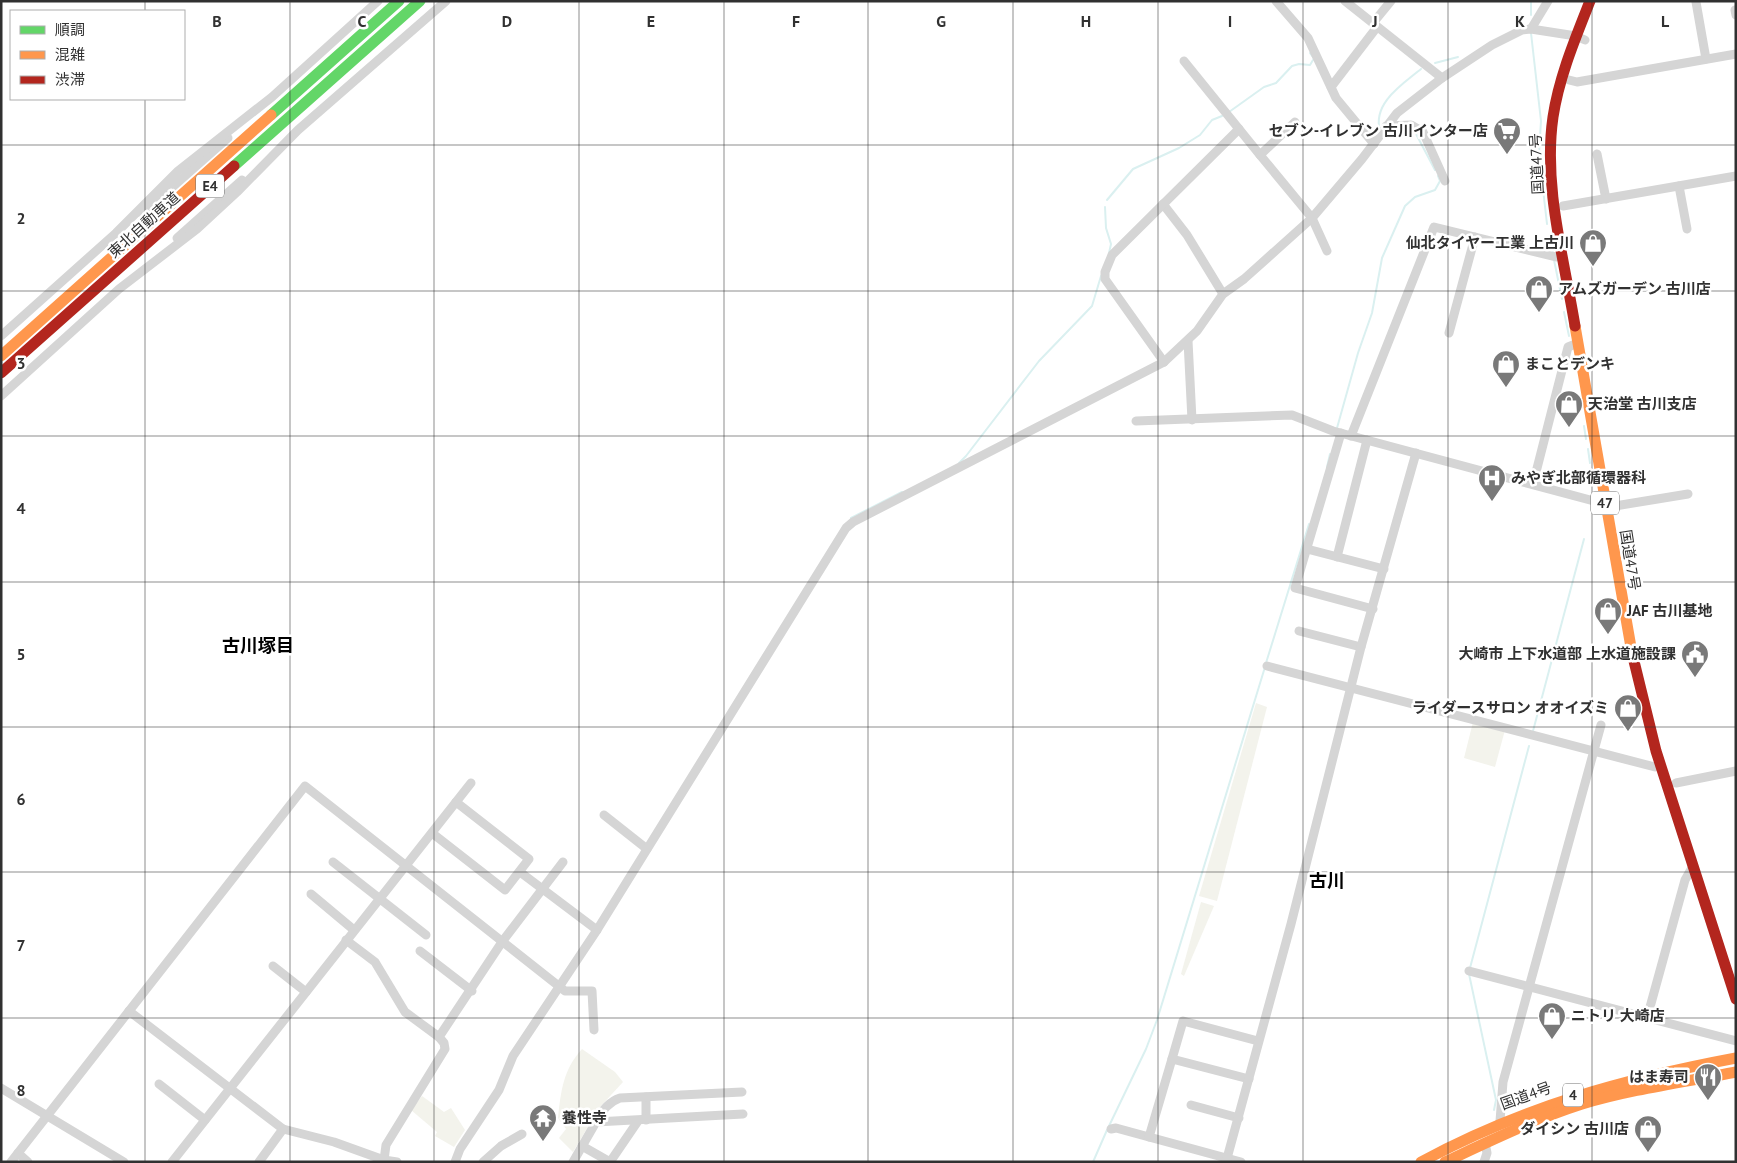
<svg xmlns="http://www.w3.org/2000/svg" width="1737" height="1163" font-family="'PT Sans','Noto Sans JP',sans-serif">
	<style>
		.green { fill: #f3f3ec }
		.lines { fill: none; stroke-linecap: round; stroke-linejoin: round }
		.stream { stroke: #daf0f0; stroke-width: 2 }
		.street { stroke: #d5d5d5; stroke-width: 9 }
		.fast { stroke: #63d668; stroke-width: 11 }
		.slow { stroke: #ff974d; stroke-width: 11 }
		.jam { stroke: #b3261e; stroke-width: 11 }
		.grid { fill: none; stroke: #313131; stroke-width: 1; stroke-opacity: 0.55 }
		.labels { text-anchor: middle; stroke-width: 5; stroke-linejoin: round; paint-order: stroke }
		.shield { fill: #fff; stroke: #6f6f6f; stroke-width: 1 }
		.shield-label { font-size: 14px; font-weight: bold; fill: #313131 }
		.poi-label { font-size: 15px; font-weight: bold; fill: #313131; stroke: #fff; text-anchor: start }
		.street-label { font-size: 15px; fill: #313131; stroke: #fff }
		.quarter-label { font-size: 18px; font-weight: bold; fill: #000; stroke: #fff }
		.grid-label { font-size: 16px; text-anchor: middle; font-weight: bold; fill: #313131; stroke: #fff; stroke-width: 5; stroke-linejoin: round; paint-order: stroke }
	</style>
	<rect width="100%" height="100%" fill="#fff"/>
	<g class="green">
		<polygon points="1256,703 1267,707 1217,901 1199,896"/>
		<polygon points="1473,722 1505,730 1495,767 1464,758"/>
		<polygon points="1201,902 1214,906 1184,976 1181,974"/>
		<path d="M582,1049L615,1072L623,1082L599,1108L573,1152L559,1138L566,1129L558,1118C561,1091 563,1070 582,1049Z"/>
		<polygon points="422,1096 444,1112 451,1108 465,1130 454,1147 435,1136 437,1132 411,1110"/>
	</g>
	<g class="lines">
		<g class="stream">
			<polyline points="1531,15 1531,1"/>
			<polyline points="1531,33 1541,121 1539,153"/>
			<polyline points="1310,53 1315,60"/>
			<polyline points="1435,63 1458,57"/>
			<polyline points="1229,112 1264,87 1276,83 1292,66 1299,64 1310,65 1313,60"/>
			<path d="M1380,131C1372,103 1403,84 1421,69"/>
			<polyline points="1386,134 1409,130 1415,132 1435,170"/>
			<polyline points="1540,163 1547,224"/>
			<polyline points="1107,200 1133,169 1179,148 1200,135 1212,120 1222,116"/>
			<polyline points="1105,207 1106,228 1111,244 1109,253"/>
			<polyline points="1550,236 1553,253"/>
			<polyline points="1554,260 1562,299"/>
			<polyline points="1564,312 1569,336"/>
			<polyline points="1584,426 1586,439"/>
			<polyline points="1337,428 1358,353 1372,313 1382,258 1405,206 1415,197 1435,190 1440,181 1438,176"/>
			<polyline points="1588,449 1590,463"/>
			<polyline points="959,463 966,456 1039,361 1092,306 1101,276"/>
			<polyline points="1327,467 1330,454"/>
			<polyline points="1591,474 1593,482"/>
			<polyline points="851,518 902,492"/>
			<polyline points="1266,663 1309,524"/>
			<polyline points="1533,731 1584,539"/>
			<polyline points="1470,968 1529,746"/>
			<polyline points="1469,974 1496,1100 1494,1110"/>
			<polyline points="1109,1126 1146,1049 1157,1020 1265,667"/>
			<polyline points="1093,1162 1107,1130"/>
		</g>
		<g class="street">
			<polyline points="1276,1 1308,38 1336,98 1374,144"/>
			<polyline points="1345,1 1442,78"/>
			<polyline points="1696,2 1706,59"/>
			<polyline points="1735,10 1736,15"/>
			<polyline points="1373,23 1391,1"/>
			<polyline points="1531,29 1548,1"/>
			<polyline points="1184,61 1239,129"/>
			<polyline points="1569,80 1577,82 1736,54"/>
			<polyline points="1331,87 1377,27"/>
			<polyline points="1386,126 1411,125 1423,132 1445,181"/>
			<polyline points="1597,154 1606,199"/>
			<polyline points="1260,155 1312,218 1327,251"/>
			<polyline points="1679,186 1687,229"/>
			<polyline points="1163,204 1187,235 1223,294"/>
			<polyline points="1563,206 1736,176"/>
			<polyline points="142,214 228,138"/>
			<polyline points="177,238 242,180"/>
			<polyline points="1449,333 1475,237"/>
			<polyline points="1,336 116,233 178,171 272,97 378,1"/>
			<polyline points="1188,341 1192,420"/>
			<polyline points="1164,362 1105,279 1105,272 1112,255 1239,129 1260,155 1295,122"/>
			<polyline points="1,396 119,289 197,229 237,192 298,130 446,1"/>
			<polyline points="1136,421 1292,415 1333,431 1605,504"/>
			<polyline points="1341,433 1295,588 1373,609"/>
			<polyline points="1351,436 1434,227 1556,257 1562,255"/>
			<polyline points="1533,484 1568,347 1578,343"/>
			<polyline points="1615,506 1688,494"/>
			<polyline points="1307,549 1384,569"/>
			<polyline points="1337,557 1367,440"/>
			<polyline points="1299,631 1361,647"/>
			<polyline points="1267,666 1655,767 1660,764"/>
			<polyline points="1676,783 1736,771"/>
			<polyline points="604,815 647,849"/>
			<polyline points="432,833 505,890 529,859 456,802"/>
			<polyline points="333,862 426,935"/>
			<polyline points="520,872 597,930"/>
			<polyline points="311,894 354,930"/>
			<polyline points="346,940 375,962 405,1012 439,1037"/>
			<polyline points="420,951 472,991"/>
			<polyline points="273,966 306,992"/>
			<polyline points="1469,971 1736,1041"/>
			<polyline points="129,1011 283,1129 334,1142 384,1160 397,1162"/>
			<polyline points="1647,1018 1685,880 1693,866"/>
			<polyline points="1249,1079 1172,1059 1183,1021 1258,1041"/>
			<polyline points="159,1084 205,1120"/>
			<polyline points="1,1088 124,1162"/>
			<polyline points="646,1097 646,1120"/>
			<polyline points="1191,1105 1239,1118"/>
			<polyline points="1500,1121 1503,1082 1601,725"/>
			<path d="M596,1122C601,1112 608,1102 620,1098L742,1092"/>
			<polyline points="1111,1129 1116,1128 1241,1162"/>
			<polyline points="1149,1137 1172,1059"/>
			<polyline points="582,1146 610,1162"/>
			<polyline points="18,1153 28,1162"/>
			<polyline points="384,1160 386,1145 445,1049 444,1043 439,1037 502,942 563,862"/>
			<polyline points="11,1162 305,786 565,991 592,991 594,1030"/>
			<polyline points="172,1162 471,783"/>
			<polyline points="259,1162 283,1129"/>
			<polyline points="455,1162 460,1149 499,1090 513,1056 597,930 846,528 853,522 1164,362 1197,331 1223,294 1244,279 1312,218 1362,159 1397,113 1442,78 1492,45 1522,30 1531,29 1576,36 1585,40"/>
			<polyline points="483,1162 501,1146 522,1134"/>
			<polyline points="573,1162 596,1122 743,1114"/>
			<polyline points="610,1162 638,1121"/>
			<polyline points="1226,1162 1291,924 1361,647 1416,453"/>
			<polyline points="1484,1162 1487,1153 1485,1143"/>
		</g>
		<g class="fast">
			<polyline points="271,115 399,1"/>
			<polyline points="234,166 420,1"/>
		</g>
		<g class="slow">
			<polyline points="1575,326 1632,653"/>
			<polyline points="1,356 271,115"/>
			<path d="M1421,1162C1522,1107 1624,1079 1736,1058"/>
			<path d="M1445,1162C1490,1141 1535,1119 1582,1104C1632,1089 1685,1082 1736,1072"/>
		</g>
		<g class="jam">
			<path d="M1575,326C1564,258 1543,186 1553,117C1559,77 1575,39 1590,1"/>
			<polyline points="1,373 234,166"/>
			<polyline points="1632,653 1656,751 1736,999"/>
		</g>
	</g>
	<path class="grid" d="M145,1V11M290,1V1162M434,1V1162M579,1V1162M724,1V1162M868,1V1162M1013,1V1162M1158,1V1162M1303,1V1162M1448,1V1162M1592,1V1162M145,99V1162M1,145H1736M1,291H1736M1,436H1736M1,582H1736M1,727H1736M1,872H1736M1,1018H1736"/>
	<defs>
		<g id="supermarket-pin" transform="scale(1.4375)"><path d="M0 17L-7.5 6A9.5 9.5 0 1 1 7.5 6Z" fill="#797979" stroke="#fff"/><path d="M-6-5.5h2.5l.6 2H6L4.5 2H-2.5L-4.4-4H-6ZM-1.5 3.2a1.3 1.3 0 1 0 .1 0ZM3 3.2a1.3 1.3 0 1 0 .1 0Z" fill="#fff"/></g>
		<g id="shop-pin" transform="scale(1.4375)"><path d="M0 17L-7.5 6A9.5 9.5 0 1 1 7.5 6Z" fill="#797979" stroke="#fff"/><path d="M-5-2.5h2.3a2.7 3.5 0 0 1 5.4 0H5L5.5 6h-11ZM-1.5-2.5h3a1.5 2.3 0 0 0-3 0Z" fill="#fff"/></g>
		<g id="hospital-pin" transform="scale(1.4375)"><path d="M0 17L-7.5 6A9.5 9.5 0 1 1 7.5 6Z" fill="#797979" stroke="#fff"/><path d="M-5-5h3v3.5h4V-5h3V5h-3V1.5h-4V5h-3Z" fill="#fff"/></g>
		<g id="civic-pin" transform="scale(1.4375)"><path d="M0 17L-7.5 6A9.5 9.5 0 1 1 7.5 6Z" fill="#797979" stroke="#fff"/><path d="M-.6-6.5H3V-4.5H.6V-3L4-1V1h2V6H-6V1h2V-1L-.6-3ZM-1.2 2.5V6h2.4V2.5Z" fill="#fff"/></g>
		<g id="restaurant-pin" transform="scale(1.4375)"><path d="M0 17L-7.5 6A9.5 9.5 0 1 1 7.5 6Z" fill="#797979" stroke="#fff"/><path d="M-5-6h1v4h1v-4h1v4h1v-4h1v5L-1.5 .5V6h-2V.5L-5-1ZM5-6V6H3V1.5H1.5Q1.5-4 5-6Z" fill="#fff"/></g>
		<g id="temple-pin" transform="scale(1.4375)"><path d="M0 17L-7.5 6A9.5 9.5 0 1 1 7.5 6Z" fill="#797979" stroke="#fff"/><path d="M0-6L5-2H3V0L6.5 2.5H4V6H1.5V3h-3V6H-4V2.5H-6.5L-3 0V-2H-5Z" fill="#fff"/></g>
	</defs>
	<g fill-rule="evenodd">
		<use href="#supermarket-pin" x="1507" y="131"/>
		<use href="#shop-pin" x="1593" y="243"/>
		<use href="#shop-pin" x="1539" y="289"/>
		<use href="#shop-pin" x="1506" y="364"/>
		<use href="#shop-pin" x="1569" y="404"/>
		<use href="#hospital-pin" x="1492" y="478"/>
		<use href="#shop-pin" x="1608" y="611"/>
		<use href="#civic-pin" x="1695" y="654"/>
		<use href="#shop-pin" x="1628" y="708"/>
		<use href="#shop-pin" x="1552" y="1016"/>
		<use href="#restaurant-pin" x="1708" y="1077"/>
		<use href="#temple-pin" x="543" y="1118"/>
		<use href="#shop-pin" x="1648" y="1129"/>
	</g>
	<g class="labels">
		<g class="shield">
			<rect x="196" y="174.5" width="28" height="23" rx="4"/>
			<rect x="1591" y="491.5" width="28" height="23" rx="4"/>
			<rect x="1563" y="1083.5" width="20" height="23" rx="4"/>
		</g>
		<g class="shield-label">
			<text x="210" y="191">E4</text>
			<text x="1605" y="508">47</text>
			<text x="1573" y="1100">4</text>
		</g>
		<g class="poi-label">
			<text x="1488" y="136" text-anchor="end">セブン-イレブン 古川インター店</text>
			<text x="1574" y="248" text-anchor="end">仙北タイヤー工業 上古川</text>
			<text x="1558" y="294">アムズガーデン 古川店</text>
			<text x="1525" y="369">まことデンキ</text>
			<text x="1588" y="409">天治堂 古川支店</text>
			<text x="1511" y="483">みやぎ北部循環器科</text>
			<text x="1627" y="616">JAF 古川基地</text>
			<text x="1676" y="659" text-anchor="end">大崎市 上下水道部 上水道施設課</text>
			<text x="1609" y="713" text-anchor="end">ライダースサロン オオイズミ</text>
			<text x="1571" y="1021">ニトリ 大崎店</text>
			<text x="1689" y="1082" text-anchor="end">はま寿司</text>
			<text x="562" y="1123">養性寺</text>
			<text x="1629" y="1134" text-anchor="end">ダイシン 古川店</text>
		</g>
		<g class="street-label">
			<text transform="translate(1537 164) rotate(-93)" y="5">国道47号</text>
			<text transform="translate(144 225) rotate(-42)" y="5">東北自動車道</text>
			<text transform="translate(1630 560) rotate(81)" y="5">国道47号</text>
			<text transform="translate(1526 1096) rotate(-20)" y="5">国道4号</text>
		</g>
		<g class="quarter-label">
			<text x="258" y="652">古川塚目</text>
			<text x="1327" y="887">古川</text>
		</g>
	</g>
	<g class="grid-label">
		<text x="217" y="27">B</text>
		<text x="362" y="27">C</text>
		<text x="507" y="27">D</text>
		<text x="651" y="27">E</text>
		<text x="796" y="27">F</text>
		<text x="941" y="27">G</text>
		<text x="1086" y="27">H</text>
		<text x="1230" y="27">I</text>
		<text x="1375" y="27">J</text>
		<text x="1520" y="27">K</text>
		<text x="1665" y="27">L</text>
		<text x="21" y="224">2</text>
		<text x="21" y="369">3</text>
		<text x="21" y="514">4</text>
		<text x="21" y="660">5</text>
		<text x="21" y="805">6</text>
		<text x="21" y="951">7</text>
		<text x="21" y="1096">8</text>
	</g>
	<rect width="1737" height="1163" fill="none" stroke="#313131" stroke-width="5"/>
	<rect x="10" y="10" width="175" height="90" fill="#ffffff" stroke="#adadad"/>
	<rect x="20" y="26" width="25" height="8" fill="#63d668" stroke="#adadad"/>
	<text x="55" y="35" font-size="15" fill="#313131">順調</text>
	<rect x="20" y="51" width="25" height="8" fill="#ff974d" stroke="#adadad"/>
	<text x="55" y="60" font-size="15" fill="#313131">混雑</text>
	<rect x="20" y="76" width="25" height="8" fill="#b3261e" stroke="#adadad"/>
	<text x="55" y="85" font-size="15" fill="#313131">渋滞</text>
</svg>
